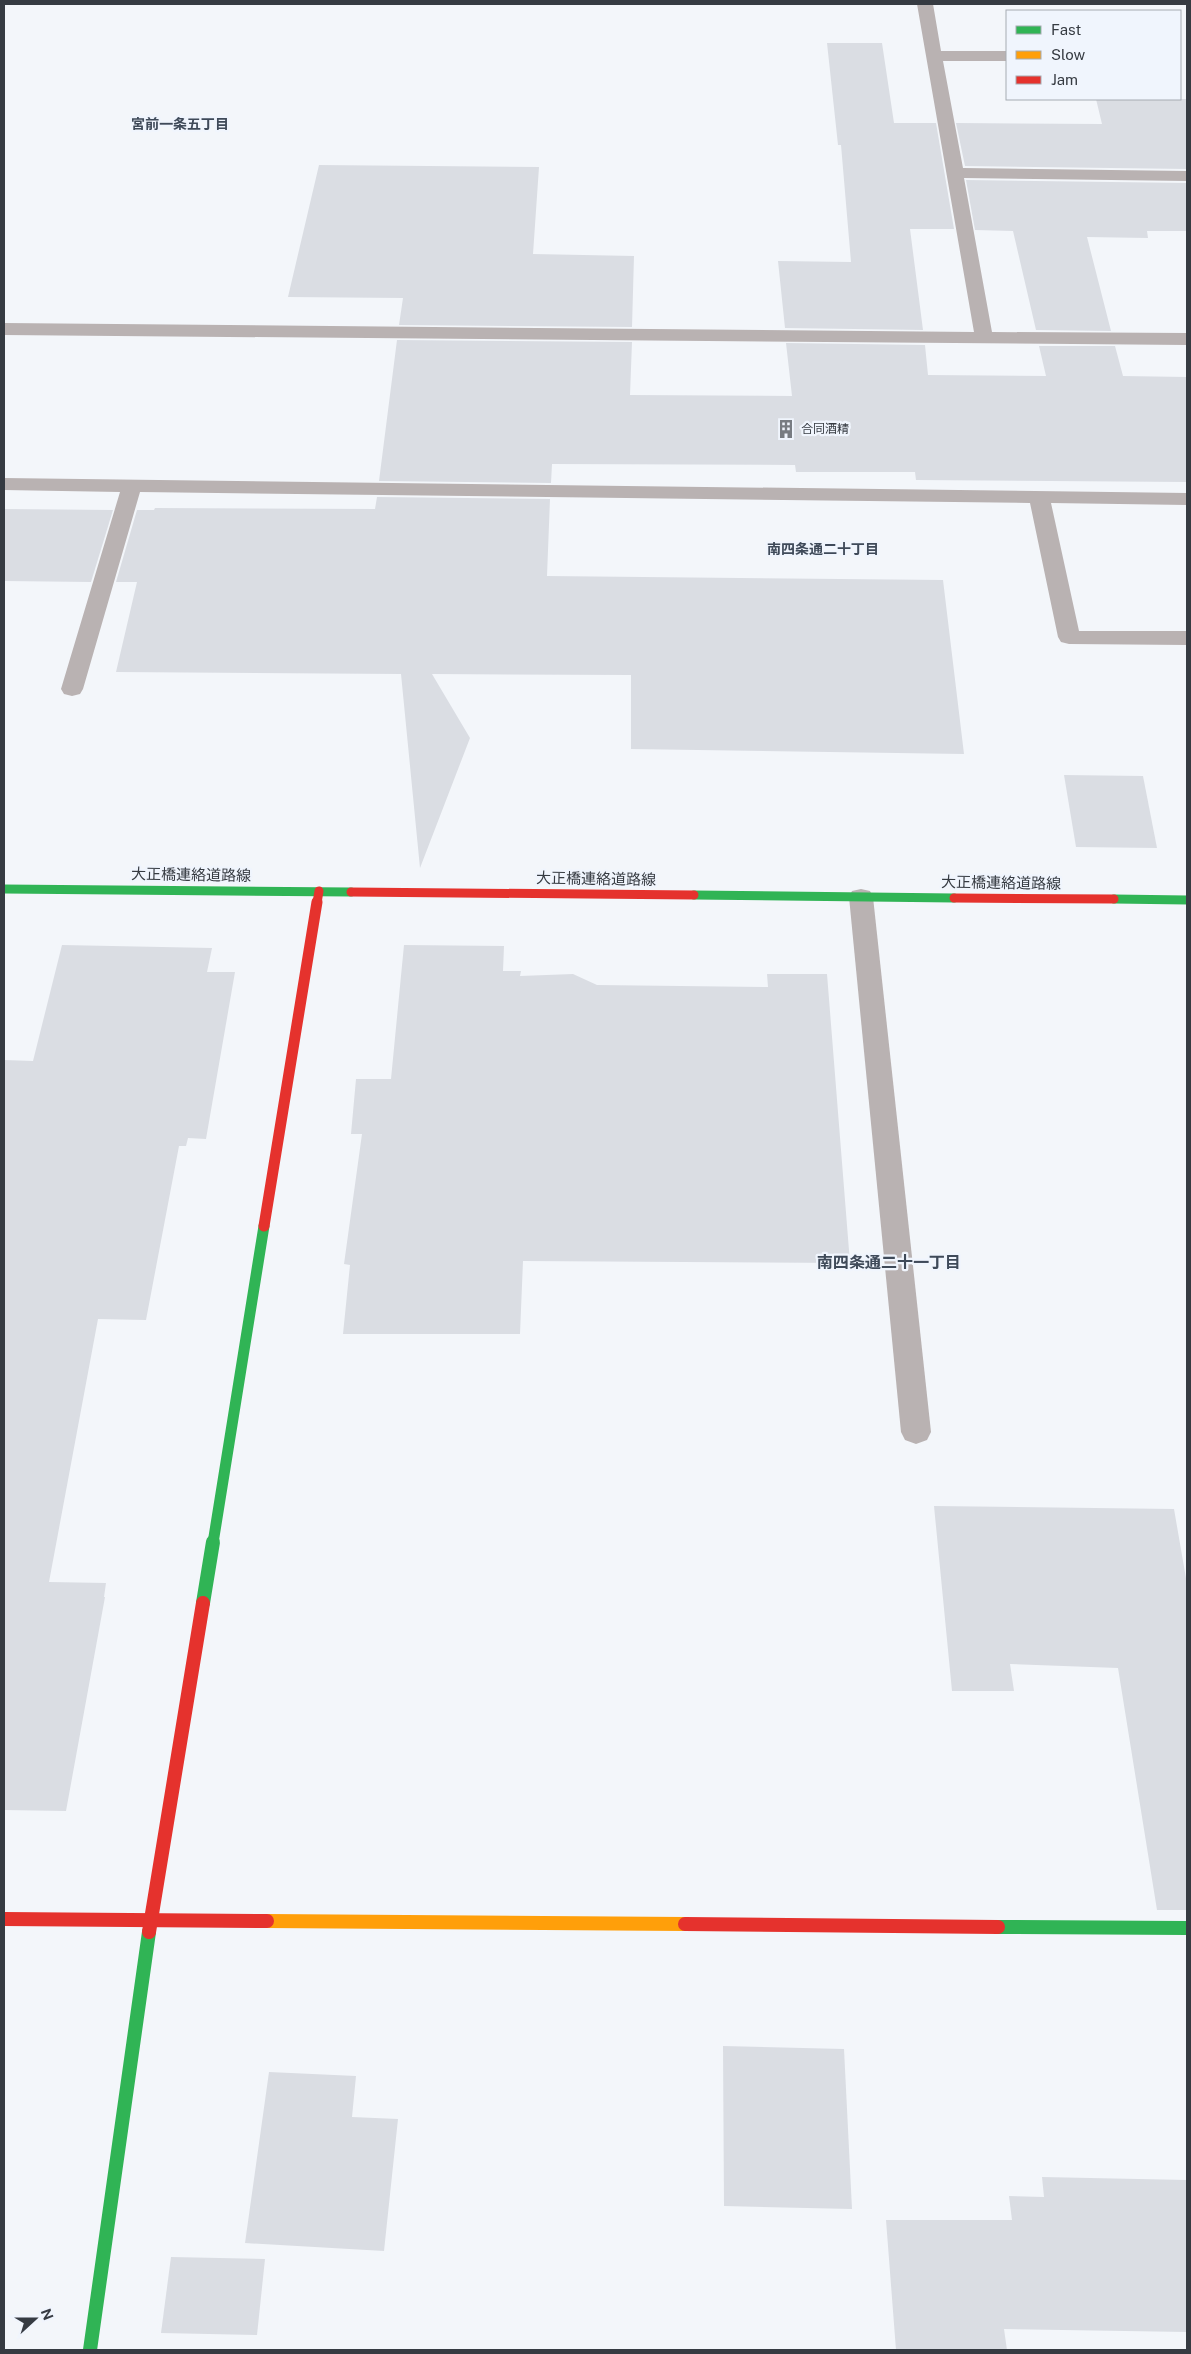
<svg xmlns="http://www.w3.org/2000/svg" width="1191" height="2354" font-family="'Public Sans','Noto Sans JP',sans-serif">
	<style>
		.building { fill: #dadde3 }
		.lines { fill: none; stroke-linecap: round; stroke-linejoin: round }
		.lane { fill: #b9b2b2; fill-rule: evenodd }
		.street { fill: #b9b2b2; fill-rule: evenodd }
		.fast-far2 { stroke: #30b455; stroke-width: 9 }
		.fast-far1 { stroke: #30b455; stroke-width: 11 }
		.fast { stroke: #30b455; stroke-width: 14 }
		.slow { stroke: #ff9f0a; stroke-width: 14 }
		.jam-far2 { stroke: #e5322d; stroke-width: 9 }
		.jam-far1 { stroke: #e5322d; stroke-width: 11 }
		.jam { stroke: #e5322d; stroke-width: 14 }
		.labels { text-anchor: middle; stroke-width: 4.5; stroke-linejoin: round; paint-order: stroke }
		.far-poi-label { font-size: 12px; fill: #363b42; stroke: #f0f5fd; text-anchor: start }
		.far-neighbourhood-label { font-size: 14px; font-weight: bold; fill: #3f4a59; stroke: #f0f5fd }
		.street-label { font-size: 15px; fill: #363b42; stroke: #f0f5fd }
		.neighbourhood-label { font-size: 16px; font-weight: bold; fill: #3f4a59; stroke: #f0f5fd }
	</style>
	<rect width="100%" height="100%" fill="#f3f6fa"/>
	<g class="building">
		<polygon points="827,43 882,43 894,123 936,123 954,229 910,229 923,330 785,328 778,261 851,262 841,145 838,145"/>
		<polygon points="1096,99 1187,99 1187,169 965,166 956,123 1102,124"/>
		<polygon points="319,165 539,167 533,254 634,256 632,327 399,325 403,298 288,297"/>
		<polygon points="966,180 1187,183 1187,231 1147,231 1148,238 1087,237 1111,331 1036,330 1013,231 975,230"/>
		<polygon points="397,340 632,342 630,395 792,396 786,343 925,345 928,375 1046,376 1039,346 1115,346 1123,376 1187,377 1187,482 916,480 915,472 796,472 795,465 552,464 551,483 379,481"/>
		<polygon points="377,497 550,499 547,576 943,580 964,754 631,749 631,675 432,674 470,738 420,868 401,674 116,672 137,582 116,582 137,510 154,510 155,508 375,509"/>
		<polygon points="4,509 113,510 91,582 4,581"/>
		<polygon points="1064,775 1143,776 1157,848 1076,847"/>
		<polygon points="62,945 212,948 207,972 235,972 206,1139 188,1138 186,1146 179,1146 146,1320 98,1319 49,1582 106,1583 104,1597 105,1597 66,1811 4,1810 4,1060 33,1061"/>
		<polygon points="404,945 504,946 503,971 521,971 520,976 573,974 597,985 768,987 767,974 827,974 850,1263 523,1261 520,1334 343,1334 350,1265 344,1264 362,1134 351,1134 356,1079 391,1079"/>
		<polygon points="934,1506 1174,1509 1187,1584 1187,1910 1157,1910 1118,1668 1010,1664 1014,1691 952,1691"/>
		<polygon points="723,2046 844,2049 852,2209 724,2206"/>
		<polygon points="269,2072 356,2076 352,2117 398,2119 384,2251 245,2243"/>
		<polygon points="1042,2177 1187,2180 1187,2332 1004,2329 1007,2350 896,2350 886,2220 1012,2220 1009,2196 1044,2197"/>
		<polygon points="171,2257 265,2259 257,2335 161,2333"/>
	</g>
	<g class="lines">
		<g class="lane">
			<polygon points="4,478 1187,493 1187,505 1051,503 1079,631 1187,631 1187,645 1069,644 1061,642 1058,637 1030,503 140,492 83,689 80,694 72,696 64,694 61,689 120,492 4,490"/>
			<polygon points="861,889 870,891 873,897 931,1432 927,1440 916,1444 905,1440 901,1432 849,897 852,891"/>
		</g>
		<polygon class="street" points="917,4 933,4 941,51 1007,51 1007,61 943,61 963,168 1187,171 1187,181 964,178 992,332 1187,333 1187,345 4,335 4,323 974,332"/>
		<g class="fast-far2">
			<polyline points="4,889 351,892"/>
			<polyline points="694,895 954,898"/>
			<polyline points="1114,899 1187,900"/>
		</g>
		<polyline class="fast-far1" points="213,1543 264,1226"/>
		<g class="fast">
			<polyline points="203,1603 213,1542"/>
			<polyline points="998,1927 1187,1928"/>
			<polyline points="90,2350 149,1932"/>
		</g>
		<polyline class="slow" points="267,1921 685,1924"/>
		<g class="jam-far2">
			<polyline points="351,892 694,895"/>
			<polyline points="954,898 1114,899"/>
			<polyline points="317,903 319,891"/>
		</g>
		<polyline class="jam-far1" points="264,1226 317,902"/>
		<g class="jam">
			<polyline points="4,1919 267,1921"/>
			<polyline points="685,1924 998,1927"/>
			<polyline points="149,1932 203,1603"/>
		</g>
	</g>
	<defs>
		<g id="building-bare" transform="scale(1.5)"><path d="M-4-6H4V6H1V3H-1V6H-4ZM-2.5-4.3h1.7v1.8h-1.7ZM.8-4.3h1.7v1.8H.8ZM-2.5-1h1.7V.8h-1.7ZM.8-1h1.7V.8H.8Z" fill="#787c82" stroke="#f0f5fd" stroke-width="2.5" paint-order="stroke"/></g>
	</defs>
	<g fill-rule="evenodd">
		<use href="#building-bare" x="786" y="429"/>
	</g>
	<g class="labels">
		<g class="far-poi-label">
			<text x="801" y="433">合同酒精</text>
		</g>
		<g class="far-neighbourhood-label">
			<text x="180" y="129">宮前一条五丁目</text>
			<text x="823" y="554">南四条通二十丁目</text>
		</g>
		<g class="street-label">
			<text transform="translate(191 875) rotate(1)" y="5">大正橋連絡道路線</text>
			<text transform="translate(596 879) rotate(1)" y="5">大正橋連絡道路線</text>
			<text transform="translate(1001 883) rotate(1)" y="5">大正橋連絡道路線</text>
		</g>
		<g class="neighbourhood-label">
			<text x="889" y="1268">南四条通二十一丁目</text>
		</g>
	</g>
	<rect width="1191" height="2354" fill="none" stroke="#363b42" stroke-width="10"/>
	<rect x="1006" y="10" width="175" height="90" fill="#f0f5fd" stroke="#a6abb2"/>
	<rect x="1016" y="26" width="25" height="8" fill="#30b455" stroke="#a6abb2"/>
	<text x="1051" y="35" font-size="15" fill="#363b42">Fast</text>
	<rect x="1016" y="51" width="25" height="8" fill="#ff9f0a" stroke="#a6abb2"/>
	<text x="1051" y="60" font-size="15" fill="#363b42">Slow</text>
	<rect x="1016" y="76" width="25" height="8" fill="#e5322d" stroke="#a6abb2"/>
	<text x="1051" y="85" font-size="15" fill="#363b42">Jam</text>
	<g transform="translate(35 2319) rotate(69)" stroke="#f0f5fd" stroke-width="4" paint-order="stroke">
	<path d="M0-4L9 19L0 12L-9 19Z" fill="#363b42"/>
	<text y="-8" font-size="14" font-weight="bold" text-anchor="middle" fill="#363b42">N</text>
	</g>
</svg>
